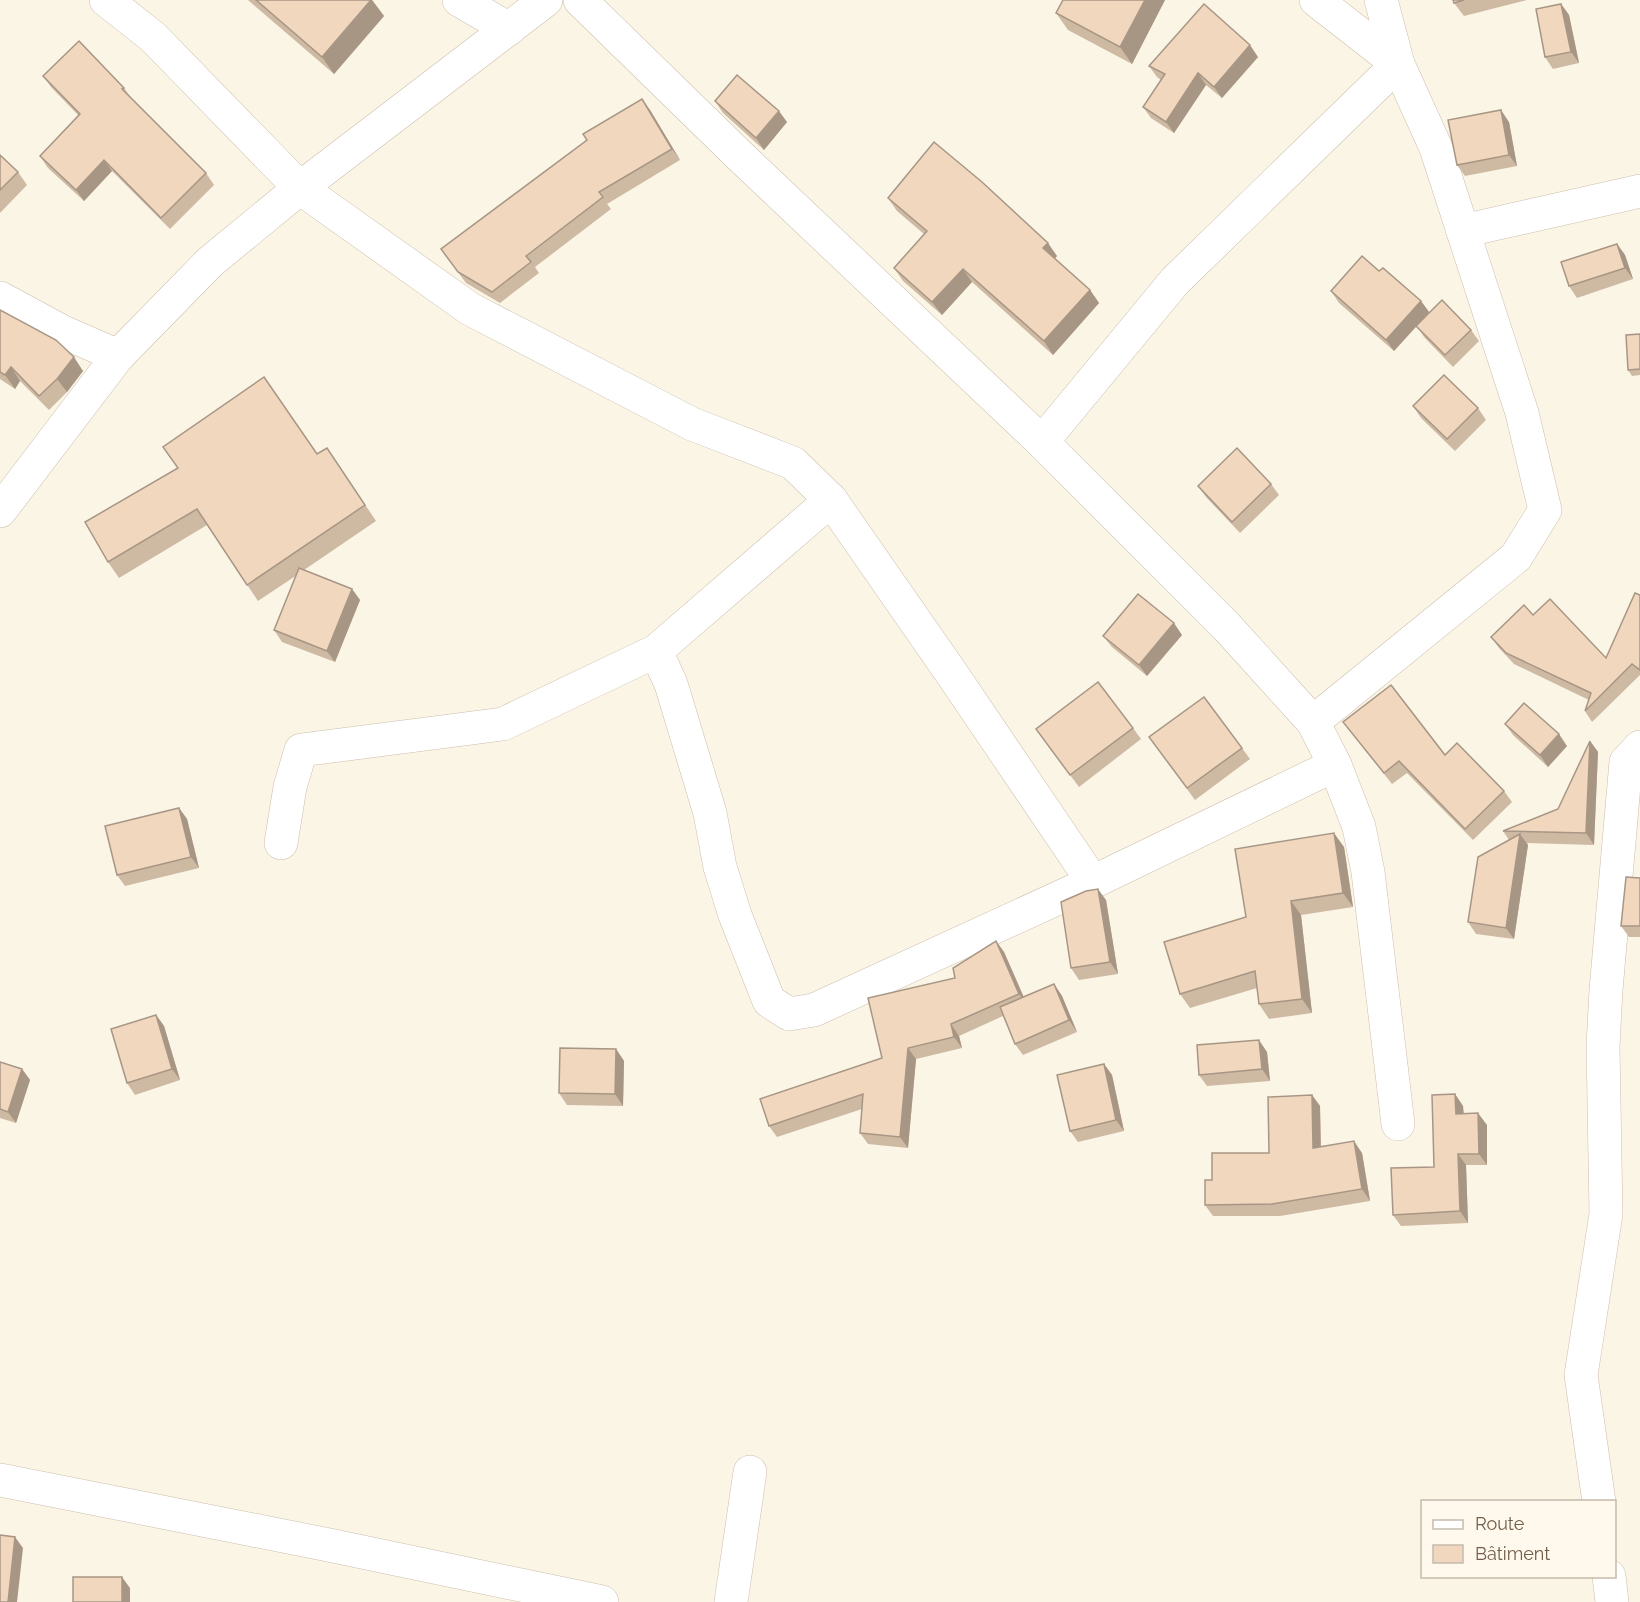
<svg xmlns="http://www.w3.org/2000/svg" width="1640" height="1602" font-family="Raleway,sans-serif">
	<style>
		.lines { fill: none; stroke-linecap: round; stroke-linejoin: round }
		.minor-casing { stroke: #cdbeac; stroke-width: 34 }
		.minor { stroke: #fff; stroke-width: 33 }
		.wall { fill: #ceb9a3 }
		.shaded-wall { fill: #a89685 }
		.building { fill: #f0d7be; stroke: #a89685; stroke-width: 1.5 }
	</style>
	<rect width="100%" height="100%" fill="#fbf5e6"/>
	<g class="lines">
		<g class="minor-casing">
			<g id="minor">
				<polyline points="106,0 153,37 300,188 470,309 692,424 793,463 831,500 952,674 1093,882"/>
				<polyline points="459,0 509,29"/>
				<polyline points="580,0 741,157 1042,442 1227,627 1313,722 1335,765 1359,827 1368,872 1398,1124"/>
				<polyline points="1463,231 1640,191"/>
				<polyline points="0,298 61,331 118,356"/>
				<polyline points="1042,442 1175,281 1398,64 1316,0"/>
				<polyline points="831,500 656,651 671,684 710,813 720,867 735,915 769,1001 789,1014 814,1010 1093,882 1335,765"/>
				<polyline points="0,511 118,356 210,262 300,188 546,0"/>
				<polyline points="1313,722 1516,557 1545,510 1522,413 1436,148 1398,64 1381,0"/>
				<polyline points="281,843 290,787 301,750 503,724 656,651"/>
				<polyline points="0,1480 324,1544 602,1602"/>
				<polyline points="1599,1502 1581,1375 1606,1214 1603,1046 1606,990 1626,762 1640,747"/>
				<polyline points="1609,1576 1612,1602"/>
				<polyline points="731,1602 750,1472"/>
			</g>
		</g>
		<use href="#minor" class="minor"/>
	</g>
	<g class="wall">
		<polygon points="248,0 372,0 384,16 334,74"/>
		<polygon points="1165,0 1132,64 1068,30 1056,13"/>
		<polygon points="1453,0 1527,0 1464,16 1454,3"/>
		<polygon points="1561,4 1569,15 1579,63 1553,69 1545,57"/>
		<polygon points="1258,57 1222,98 1206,85 1174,133 1151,118 1143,107 1161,80 1157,77 1149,66"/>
		<polygon points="43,76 124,88 132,99 206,173 214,185 170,229 112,171 84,201 48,168 40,156 78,115 51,87"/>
		<polygon points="715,101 787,122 764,150 723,113"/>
		<polygon points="650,110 680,160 607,204 611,209 535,267 539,273 500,303 466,283 441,249"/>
		<polygon points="1509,122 1517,166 1465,176 1457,165"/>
		<polygon points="0,155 18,172 27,185 0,213"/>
		<polygon points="888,198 1057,256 1055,259 1090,290 1099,303 1053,355 972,282 942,315 903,281 894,268 924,234 897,211"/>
		<polygon points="1617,244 1625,255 1633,279 1577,298 1569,286"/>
		<polygon points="1379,271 1421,301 1429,312 1422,320 1471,330 1479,341 1453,367 1424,337 1417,326 1394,351 1339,303 1331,291"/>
		<polygon points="0,310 83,371 67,392 49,410 20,381 15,389 0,379"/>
		<polygon points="1640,334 1640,375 1632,376 1628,370"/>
		<polygon points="1413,406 1478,408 1486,420 1455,451 1421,418"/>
		<polygon points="338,464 376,521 304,570 352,589 360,600 335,662 282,642 274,630 297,575 258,601 207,525 119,578 108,562 85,522"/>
		<polygon points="1271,484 1279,495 1240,533 1206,497 1198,486"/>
		<polygon points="1640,595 1640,675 1592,722 1585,711 1589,700 1514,664 1499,648 1491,637 1533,615 1606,658"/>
		<polygon points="1182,635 1147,676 1112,647 1103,636"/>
		<polygon points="1343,722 1445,755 1504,791 1512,802 1473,840 1407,773 1392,784"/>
		<polygon points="1505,724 1567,746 1548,767 1513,735"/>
		<polygon points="1133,728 1141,739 1079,787 1036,729"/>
		<polygon points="1149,737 1242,748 1250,759 1195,800"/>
		<polygon points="1590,741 1598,752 1594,845 1527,843 1528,845 1514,939 1476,934 1468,922 1509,840 1503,831 1558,809"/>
		<polygon points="179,808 187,819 199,868 125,886 117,875"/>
		<polygon points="1344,847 1353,907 1301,915 1312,1013 1269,1019 1259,1004 1257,988 1190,1008 1180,994 1246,917"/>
		<polygon points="1640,878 1640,937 1629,937 1621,926"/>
		<polygon points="1106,900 1118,974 1079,980 1071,968"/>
		<polygon points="996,941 1004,952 1024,997 1054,984 1062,996 1077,1032 1023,1055 1015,1044 1003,1016 959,1036 962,1048 916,1059 908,1148 868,1144 860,1133 862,1109 777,1137 769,1126 882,1058 955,978"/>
		<polygon points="156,1015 164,1026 180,1080 135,1095 127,1083"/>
		<polygon points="616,1049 624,1061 623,1106 567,1105 559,1093"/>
		<polygon points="1267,1052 1270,1081 1207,1086 1199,1075"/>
		<polygon points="0,1062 22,1069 30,1080 16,1123 0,1118"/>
		<polygon points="1104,1064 1112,1075 1124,1131 1078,1142 1070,1131"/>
		<polygon points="1455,1094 1463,1106 1464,1114 1487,1125 1487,1165 1466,1165 1468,1223 1401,1226 1393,1215 1434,1167"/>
		<polygon points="1312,1095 1320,1106 1321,1147 1362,1153 1370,1201 1280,1216 1213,1216 1205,1205 1212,1180 1269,1153"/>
	</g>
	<g class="shaded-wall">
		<polygon points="371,0 372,0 384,16 334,74 322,57"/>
		<polygon points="1145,0 1165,0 1132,64 1120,47"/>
		<polygon points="1561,4 1569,15 1579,63 1571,52"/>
		<polygon points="1250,45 1258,57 1222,98 1214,87"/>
		<polygon points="1198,73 1206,85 1174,133 1166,122"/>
		<polygon points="642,99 650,110 680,160 672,149"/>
		<polygon points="1501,110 1509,122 1517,166 1509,155"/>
		<polygon points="779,111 787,122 764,150 756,138"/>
		<polygon points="104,160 112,171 84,201 76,190"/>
		<polygon points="1048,243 1057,256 1052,261 1043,248"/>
		<polygon points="1617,244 1625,255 1633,279 1625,268"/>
		<polygon points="963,269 972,282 942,315 932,302"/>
		<polygon points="1090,290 1099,303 1053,355 1044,341"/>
		<polygon points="1421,301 1429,312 1394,351 1386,340"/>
		<polygon points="74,357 83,371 67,392 57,379"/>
		<polygon points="11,367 20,381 15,389 5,375"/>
		<polygon points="352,589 360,600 335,662 327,651"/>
		<polygon points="1174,623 1182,635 1147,676 1139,665"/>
		<polygon points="1559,734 1567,746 1548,767 1540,755"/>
		<polygon points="1590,741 1598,752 1594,845 1586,833"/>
		<polygon points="179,808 187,819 199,868 191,857"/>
		<polygon points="1334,833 1344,847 1353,907 1343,893"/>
		<polygon points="1520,834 1528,845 1514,939 1506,928"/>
		<polygon points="1098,889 1106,900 1118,974 1110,962"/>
		<polygon points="1291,901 1301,915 1312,1013 1302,999"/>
		<polygon points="996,941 1004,952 1027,1005 1019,994"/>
		<polygon points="1054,984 1062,996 1077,1032 1069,1020"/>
		<polygon points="156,1015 164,1026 180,1080 172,1069"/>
		<polygon points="951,1024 959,1036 962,1048 954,1037"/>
		<polygon points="1259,1040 1267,1052 1270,1081 1262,1069"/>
		<polygon points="908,1048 916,1059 908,1148 900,1137"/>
		<polygon points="616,1049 624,1061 623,1106 615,1094"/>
		<polygon points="1104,1064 1112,1075 1124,1131 1116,1120"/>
		<polygon points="22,1069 30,1080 16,1123 8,1112"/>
		<polygon points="1455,1094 1463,1106 1464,1125 1456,1114"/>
		<polygon points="1312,1095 1320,1106 1321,1160 1313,1148"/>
		<polygon points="1478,1113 1487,1125 1487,1165 1479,1154"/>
		<polygon points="1354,1141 1362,1153 1370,1201 1362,1189"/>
		<polygon points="1458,1154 1466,1165 1468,1223 1460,1211"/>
		<polygon points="15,1537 23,1548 17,1602 8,1602"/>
		<polygon points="122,1577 130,1588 130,1602 122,1602"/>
	</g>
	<g class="building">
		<polygon points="256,0 371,0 322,57"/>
		<polygon points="1063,0 1145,0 1120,47 1056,13"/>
		<polygon points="1453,0 1464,0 1454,3"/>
		<polygon points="1204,4 1250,45 1214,87 1198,73 1166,122 1143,107 1165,74 1149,66"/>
		<polygon points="1561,4 1571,52 1545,57 1536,9"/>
		<polygon points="79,41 124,88 122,89 206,173 161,218 104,160 76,190 40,156 80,114 43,76"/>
		<polygon points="737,75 779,111 756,138 715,101"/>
		<polygon points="642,99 672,149 599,192 603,197 526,256 531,262 492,292 458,272 441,249 587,140 583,134"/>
		<polygon points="1501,110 1509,155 1457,165 1448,120"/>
		<polygon points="934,142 982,182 1048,243 1043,248 1090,290 1044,341 963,269 932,302 894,268 927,231 888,198"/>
		<polygon points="0,155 18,172 0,190"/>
		<polygon points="1617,244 1625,268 1569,286 1561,262"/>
		<polygon points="1362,256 1379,271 1383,268 1421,301 1386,340 1331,291"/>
		<polygon points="1442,300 1471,330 1445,355 1416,326"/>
		<polygon points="0,310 56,340 74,357 57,379 39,396 11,367 5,375 0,372"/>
		<polygon points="1640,334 1640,369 1628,370 1626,335"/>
		<polygon points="1444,375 1478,408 1447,439 1413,406"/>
		<polygon points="264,377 317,454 327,448 365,505 247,585 197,509 108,562 85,522 178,468 163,447"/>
		<polygon points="1237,448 1271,484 1232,522 1198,486"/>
		<polygon points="299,568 352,589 327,651 274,630"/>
		<polygon points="1635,593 1640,595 1640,670 1632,664 1585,711 1591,693 1506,653 1491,637 1524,605 1533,615 1550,599 1606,658"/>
		<polygon points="1138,594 1174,623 1139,665 1103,636"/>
		<polygon points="1098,682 1133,728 1070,775 1036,729"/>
		<polygon points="1391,685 1445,755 1457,743 1504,791 1465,829 1399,761 1384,773 1343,722"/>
		<polygon points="1204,697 1242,748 1187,788 1149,737"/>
		<polygon points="1524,703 1559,734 1540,755 1505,724"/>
		<polygon points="1590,741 1586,833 1503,831 1558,809"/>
		<polygon points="179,808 191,857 117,875 105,826"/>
		<polygon points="1334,833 1343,893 1291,901 1302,999 1259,1004 1255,971 1180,994 1164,942 1246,917 1235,849"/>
		<polygon points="1520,834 1506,928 1468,922 1478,857"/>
		<polygon points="1626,877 1640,878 1640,926 1621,926"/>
		<polygon points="1098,889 1110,962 1071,968 1061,902 1086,891"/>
		<polygon points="996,941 1019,994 951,1024 954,1037 908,1048 900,1137 860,1133 863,1094 769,1126 760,1099 882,1058 868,998 955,978 953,968"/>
		<polygon points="1054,984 1069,1020 1015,1044 1000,1007"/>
		<polygon points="156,1015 172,1069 127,1083 111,1029"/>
		<polygon points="1259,1040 1262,1069 1199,1075 1197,1045"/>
		<polygon points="560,1048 616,1049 615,1094 559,1093"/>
		<polygon points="0,1062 22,1069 8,1112 0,1109"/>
		<polygon points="1104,1064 1116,1120 1070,1131 1057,1075"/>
		<polygon points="1455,1094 1456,1114 1478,1113 1479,1154 1458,1154 1460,1211 1393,1215 1391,1168 1434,1167 1432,1095"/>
		<polygon points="1312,1095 1313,1148 1354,1141 1362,1189 1272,1204 1205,1205 1205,1180 1212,1180 1212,1153 1269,1153 1268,1097"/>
		<polygon points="0,1535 15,1537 8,1602 0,1602"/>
		<rect x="73" y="1577" width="49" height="25"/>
	</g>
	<rect x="1421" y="1500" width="195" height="78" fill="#fef9ec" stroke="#c6bbac" stroke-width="1.5"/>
	<rect x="1433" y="1520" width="30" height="9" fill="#ffffff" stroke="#c6bbac" stroke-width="1.5"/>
	<text x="1475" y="1530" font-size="18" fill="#735e4c">Route</text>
	<rect x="1433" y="1545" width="30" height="18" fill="#f0d7be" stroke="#c6bbac" stroke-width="1.5"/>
	<text x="1475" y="1560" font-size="18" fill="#735e4c">Bâtiment</text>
</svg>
